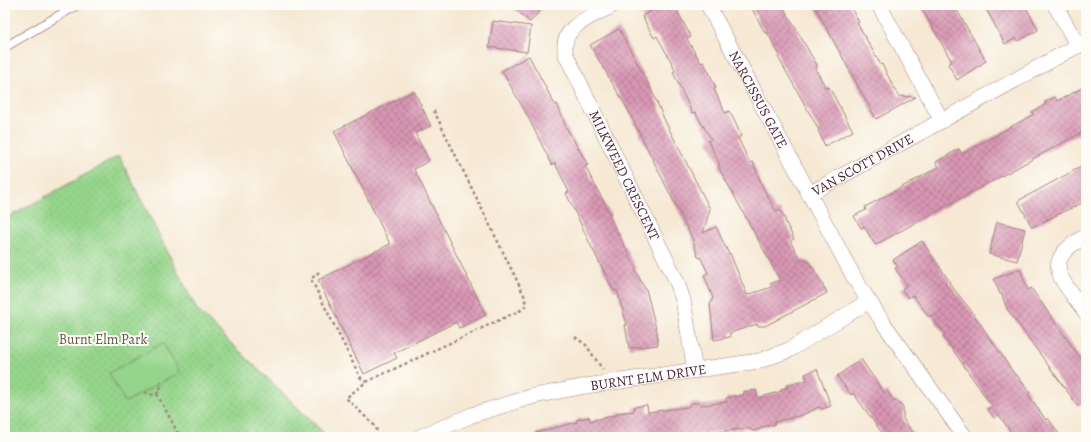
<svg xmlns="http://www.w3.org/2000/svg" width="1091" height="442" font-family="Alegreya,serif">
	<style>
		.grass { fill: url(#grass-dots); stroke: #707a5b }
		.pitch { fill: #95d58b; stroke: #707a5b }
		.building { fill: url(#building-cross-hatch) }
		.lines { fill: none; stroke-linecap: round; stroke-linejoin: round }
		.service-casing { stroke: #a0847f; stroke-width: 10 }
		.minor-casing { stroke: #a0847f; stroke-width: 16 }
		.path { stroke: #a0847f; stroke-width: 2.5; stroke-dasharray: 3 3; stroke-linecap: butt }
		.service { stroke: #fff; stroke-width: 8 }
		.minor { stroke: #fff; stroke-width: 15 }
		.labels { text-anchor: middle; stroke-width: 4; stroke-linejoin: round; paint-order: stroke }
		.street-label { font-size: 14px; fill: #4a1f2b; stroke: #fdfcf7 }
		.park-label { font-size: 14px; fill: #605648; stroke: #fdfcf7 }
	</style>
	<defs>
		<pattern id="grass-dots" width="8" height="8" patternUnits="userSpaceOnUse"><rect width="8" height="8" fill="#95d58b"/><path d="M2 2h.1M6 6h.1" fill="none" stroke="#82b678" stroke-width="1.8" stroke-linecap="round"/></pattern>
		<pattern id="building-cross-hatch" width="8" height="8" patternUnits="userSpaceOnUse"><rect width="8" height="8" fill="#d896b3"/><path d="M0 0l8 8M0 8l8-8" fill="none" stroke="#b17a92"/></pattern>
	</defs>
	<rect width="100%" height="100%" fill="#fdfcf7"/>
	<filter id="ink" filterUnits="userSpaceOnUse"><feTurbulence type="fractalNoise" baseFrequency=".025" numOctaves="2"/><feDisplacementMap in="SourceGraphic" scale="8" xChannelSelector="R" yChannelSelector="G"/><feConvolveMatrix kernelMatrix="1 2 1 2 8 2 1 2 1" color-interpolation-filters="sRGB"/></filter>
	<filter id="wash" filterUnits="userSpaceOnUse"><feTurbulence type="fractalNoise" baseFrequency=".012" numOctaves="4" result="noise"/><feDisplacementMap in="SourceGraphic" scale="16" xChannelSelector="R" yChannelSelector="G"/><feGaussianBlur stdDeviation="0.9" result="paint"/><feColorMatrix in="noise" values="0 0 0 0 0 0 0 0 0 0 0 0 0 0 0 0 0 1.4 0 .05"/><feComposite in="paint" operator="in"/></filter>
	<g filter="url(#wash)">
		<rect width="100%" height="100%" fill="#f6e8d3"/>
		<polygon class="grass" points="119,156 197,310 328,437 5,437 5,219"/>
		<polygon class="pitch" points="163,343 180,372 125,402 109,373"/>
		<g id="blocks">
			<g class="building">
				<polygon points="511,5 545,5 530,22"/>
				<polygon points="650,5 674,5 691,37 687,39 701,63 703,62 709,72 716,88 714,89 725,113 729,111 735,122 741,136 738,138 750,163 753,162 763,188 776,211 780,209 786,221 785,221 794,239 790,241 801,260 808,261 814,269 827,293 765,326 757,326 757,324 730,333 730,337 714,340 710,304 713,298 704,275 708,273 701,258 698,257 692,238 628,110 590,45 619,29 651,89 665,121 710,209 703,233 716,227 729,254 730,253 747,295 772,287 770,284 780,280 718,166 720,165 708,141 711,139 695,112 692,113 673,72 675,71 673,65 657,36 654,38 642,16 653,10"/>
				<polygon points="750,5 782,5 817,65 816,70 826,88 829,87 853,131 825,146 818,130 819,130 778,57 780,56 767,32 765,33"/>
				<polygon points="814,5 849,5 859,22 857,23 881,65 882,64 898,96 916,97 876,119"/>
				<polygon points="920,5 954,5 986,61 957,80 948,64 952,62"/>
				<polygon points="984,5 1025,5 1038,30 1018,41 1017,38 1005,44"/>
				<polygon points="493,21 531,26 527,52 489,47"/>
				<polygon points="529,56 555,105 557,104 566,127 588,165 585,166 607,208 611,215 609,216 636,268 635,269 645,289 646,289 657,332 658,345 629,348 625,325 627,325 617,290 614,291 592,248 566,193 569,192 555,163 552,165 527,115 502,71"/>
				<polygon points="1086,86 1086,130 875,245 864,226 861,228 854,216 866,210 865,207 939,167 936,162 959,149 962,154 1034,114 1032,112 1046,104 1045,102 1055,97 1057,101"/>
				<polygon points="414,91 431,126 415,133 429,161 414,169 486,315 459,328 456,322 394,353 397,358 364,374 318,280 390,244 334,131"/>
				<polygon points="1086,164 1086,201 1032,227 1018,201"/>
				<polygon points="997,222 1025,229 1017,261 989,254"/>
				<polygon points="922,241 950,282 949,283 970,309 1015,375 1016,374 1030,393 1028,394 1046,420 1048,418 1061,437 1014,437 999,415 994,418 987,409 992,406 943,336 945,335 931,315 929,317 913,295 908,298 902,289 907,285 895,268 898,267 893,260"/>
				<polygon points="1020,269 1028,290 1031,288 1086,366 1086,400 1078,406 1007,309 1001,293 1000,294 994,279"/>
				<polygon points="861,359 884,393 887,391 894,401 895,400 901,404 903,407 903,419 916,437 885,437 853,393 851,395 837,376"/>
				<polygon points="817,369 831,406 822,409 819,407 802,415 774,422 775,424 762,427 760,429 753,431 749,428 678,437 536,437 536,433 577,422 576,420 589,417 590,421 617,415 617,413 634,411 634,407 647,405 648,412 688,407 692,403 697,403 703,405 727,402 726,398 744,395 743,392 756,390 758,398 782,391 781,389 786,388 787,385 807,380 805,374"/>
			</g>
		</g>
	</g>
	<g filter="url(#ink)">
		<use href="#blocks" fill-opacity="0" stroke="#a0847f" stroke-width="1"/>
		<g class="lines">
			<g class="service-casing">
				<polyline id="service" points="5,47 77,5"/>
			</g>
			<g class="minor-casing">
				<g id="minor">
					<path id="s1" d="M613,5C592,17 558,26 566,55L677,282L683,300L695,371"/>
					<path id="s2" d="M708,5L856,281L884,324L965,437"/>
					<polyline points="879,5 942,121"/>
					<polyline points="1055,5 1078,46"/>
					<path id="s3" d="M809,194L1086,41"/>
					<path d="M1086,236C1038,262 1062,279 1086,313"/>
					<path id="s4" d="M420,437L472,415L534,396L586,386L759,361L789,350L869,301"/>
				</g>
			</g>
			<g class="path">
				<polyline points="319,272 311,279 360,377 366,382"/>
				<polyline points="575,337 586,345 603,370"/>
				<path d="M145,392C154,398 162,393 161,382"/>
				<polyline points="157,394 180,437"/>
				<polyline points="378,437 376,427 346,398 366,382 521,310 526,305 524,295 433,109"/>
			</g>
			<use href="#service" class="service"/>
			<use href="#minor" class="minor"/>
		</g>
	</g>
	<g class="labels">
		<g class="street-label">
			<text dy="5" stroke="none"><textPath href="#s2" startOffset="107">NARCISSUS GATE</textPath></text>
			<text dy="5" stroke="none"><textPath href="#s3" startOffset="61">VAN SCOTT DRIVE</textPath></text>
			<text dy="5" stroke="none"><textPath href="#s1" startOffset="209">MILKWEED CRESCENT</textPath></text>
			<text dy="5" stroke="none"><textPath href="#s4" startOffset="237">BURNT ELM DRIVE</textPath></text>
		</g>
		<g class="park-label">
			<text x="103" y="344">Burnt Elm Park</text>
		</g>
	</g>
	<rect width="1091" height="442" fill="none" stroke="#fdfcf7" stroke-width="20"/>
</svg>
